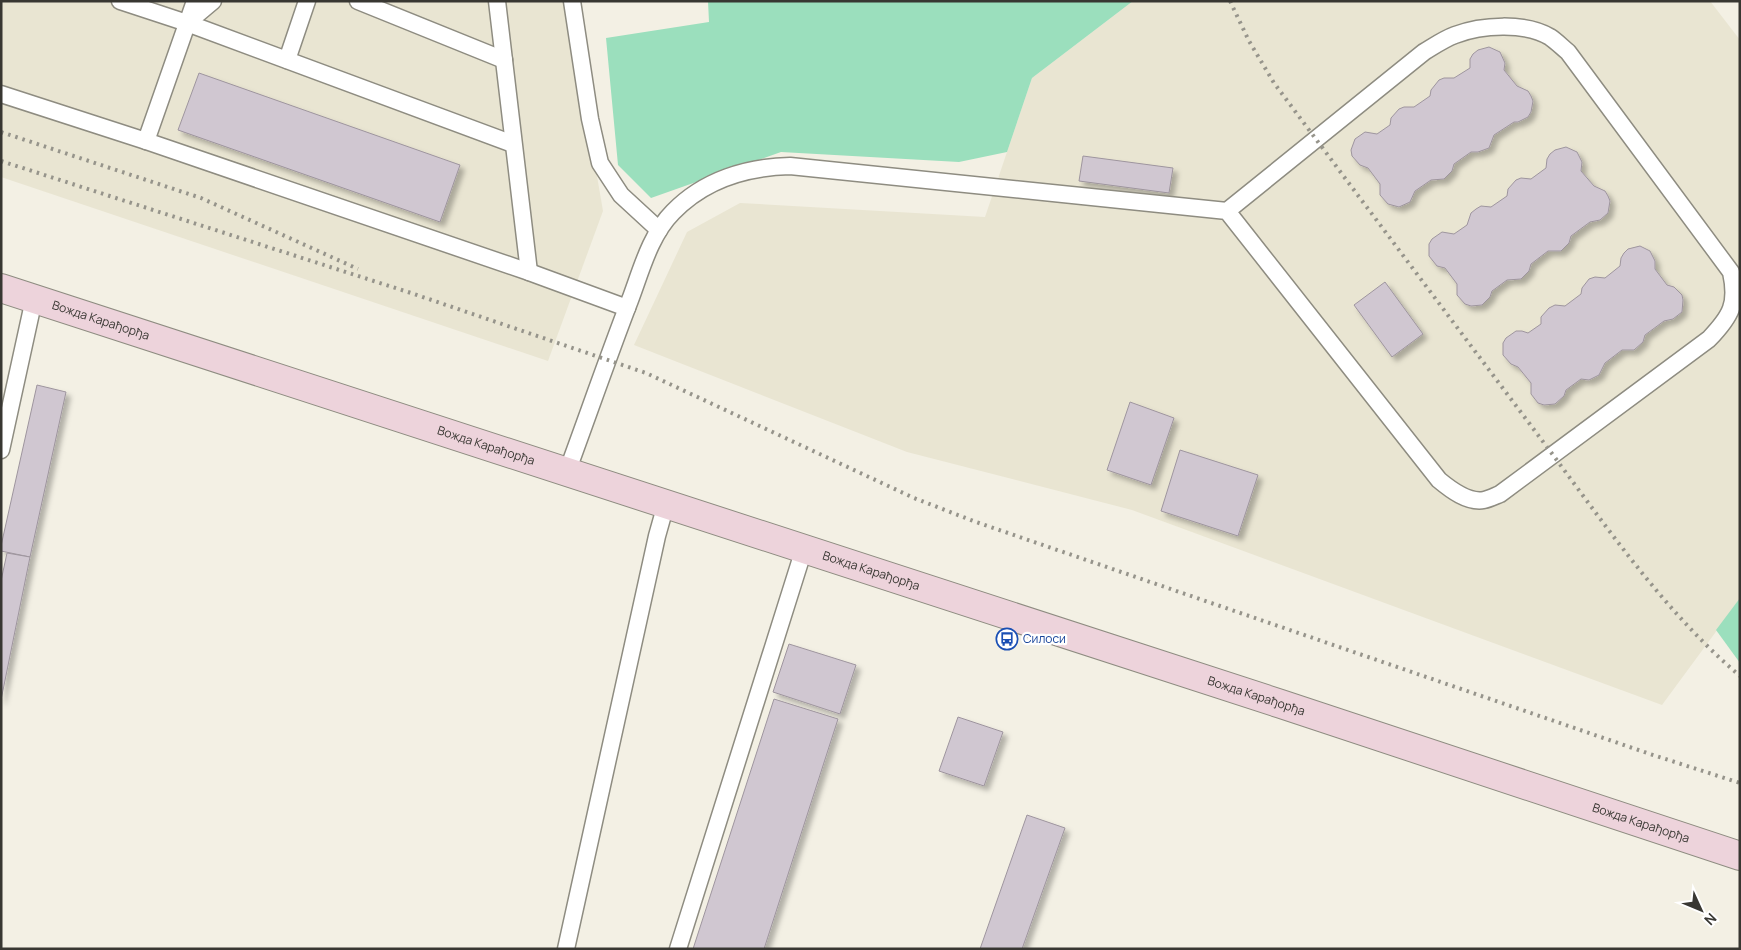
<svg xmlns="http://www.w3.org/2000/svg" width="1741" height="950" font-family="Manrope,sans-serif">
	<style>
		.built { fill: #e9e5d2 }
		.green { fill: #9bdfbd }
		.building { fill: #d0c7d1; stroke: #9e959e; filter: url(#shadow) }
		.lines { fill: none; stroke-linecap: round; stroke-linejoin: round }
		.service-casing { stroke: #8e8c81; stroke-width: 19 }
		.secondary-casing { stroke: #8e8c81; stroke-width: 30 }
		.service { stroke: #fff; stroke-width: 16 }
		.secondary { stroke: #edd3db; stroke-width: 28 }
		.rail { stroke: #96948b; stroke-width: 4; stroke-dasharray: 2.5 5; stroke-linecap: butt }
		.labels { text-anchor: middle; stroke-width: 4.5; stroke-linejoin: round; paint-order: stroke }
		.street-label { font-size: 12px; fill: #383732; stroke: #fff }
		.transit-label { font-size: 12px; fill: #164399; stroke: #fff; text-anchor: start }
	</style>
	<defs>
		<filter id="shadow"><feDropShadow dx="4.5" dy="4.5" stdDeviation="2.5" flood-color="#0004"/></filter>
	</defs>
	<rect width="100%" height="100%" fill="#f3f0e4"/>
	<g class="built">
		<polygon points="1,1 567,1 603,211 548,361 1,177"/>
		<polygon points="1133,1 1710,1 1740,40 1740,599 1662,705 1132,510 907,452 634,345 687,232 740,203 985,217 1032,78"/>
	</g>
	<g class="green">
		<polygon points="708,1 1133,1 1032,78 1007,152 959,162 781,152 651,198 618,165 606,38 709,22"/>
		<polygon points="1740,598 1740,663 1716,630"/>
	</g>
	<g class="building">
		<polygon points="1489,47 1500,52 1505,63 1504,70 1517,86 1528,91 1531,96 1533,101 1531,112 1528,117 1518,122 1514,122 1494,135 1489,148 1478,152 1471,152 1454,164 1452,171 1444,179 1431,180 1415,191 1410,202 1399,207 1388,204 1380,195 1380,184 1368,168 1360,165 1352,156 1351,150 1355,139 1365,132 1377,134 1390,125 1391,118 1399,109 1404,107 1414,107 1430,96 1431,90 1439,80 1444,78 1454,78 1470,68 1470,59 1473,54 1478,50"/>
		<polygon points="199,73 460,165 440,222 178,130"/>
		<polygon points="1566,147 1577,152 1582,162 1581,171 1594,186 1605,191 1608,196 1610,201 1608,213 1600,220 1590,222 1571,236 1569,243 1561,251 1548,251 1531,264 1529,271 1521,279 1507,280 1492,291 1490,297 1482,305 1471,306 1465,304 1457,295 1457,284 1445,268 1437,266 1429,256 1429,244 1432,239 1442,232 1454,234 1467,225 1471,213 1476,209 1481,206 1491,207 1507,196 1508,189 1516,180 1521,178 1531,179 1546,168 1547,159 1550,154 1555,150"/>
		<polygon points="1083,156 1173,168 1169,193 1079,181"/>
		<polygon points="1640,246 1650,251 1655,261 1655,269 1667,285 1674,287 1682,295 1683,300 1682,312 1673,319 1664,321 1645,335 1643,342 1634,350 1622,350 1605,363 1599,375 1589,380 1581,379 1566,390 1564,396 1555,404 1544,405 1538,403 1531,394 1531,383 1518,367 1511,364 1503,355 1503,343 1506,338 1516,331 1522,331 1528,333 1541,324 1541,317 1549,308 1555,305 1565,306 1581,294 1582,288 1589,279 1595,277 1605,278 1620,266 1621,258 1624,253 1628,249"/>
		<polygon points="1385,282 1423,334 1392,357 1354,305"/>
		<polygon points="37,385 66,392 30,557 1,551 1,546"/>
		<polygon points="1130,402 1174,418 1151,485 1107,470"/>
		<polygon points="1180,450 1258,475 1238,536 1161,511"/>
		<polygon points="7,553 30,557 1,700 1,581"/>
		<polygon points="789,644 856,665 840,714 773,692"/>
		<polygon points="774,699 838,719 764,949 693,949"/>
		<polygon points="958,717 1003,732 984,786 939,771"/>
		<polygon points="1027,815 1065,828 1022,949 980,949"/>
	</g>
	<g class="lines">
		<g class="service-casing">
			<g id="service">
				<polyline points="120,1 187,23 513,144"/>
				<polyline points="358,1 504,60"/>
				<polyline points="497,1 529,272"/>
				<polyline points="572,1 590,119 600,163 621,195 659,230"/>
				<polyline points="188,22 213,1"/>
				<polyline points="287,60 307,1"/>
				<polyline points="1,94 146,141 529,272 627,308"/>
				<polyline points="146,141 195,1"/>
				<polyline points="1,450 34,299"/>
				<path d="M567,472C588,415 608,357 630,300C641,271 650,235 673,212C704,180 747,167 790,166L1227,211L1439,480C1451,490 1468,503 1484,500C1489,499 1495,496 1500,494L1709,339C1731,316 1738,304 1731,272L1568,52C1562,47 1556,41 1550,37C1525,22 1481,25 1455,35C1444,39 1434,46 1424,52L1227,211"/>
				<polyline points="566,949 657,536 666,504"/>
				<polyline points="678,949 804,549"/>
			</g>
		</g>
		<g class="secondary-casing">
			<g id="secondary">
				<path id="s1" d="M1,288L1281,704L1740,856"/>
			</g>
		</g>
		<use href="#service" class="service"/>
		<use href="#secondary" class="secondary"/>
		<g class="rail">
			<path d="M1230,1L1249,41L1274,83C1362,201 1450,318 1538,435C1600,517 1661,609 1740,676"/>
			<polyline points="1,132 201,198 358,269"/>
			<polyline points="1,161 411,293 646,373 914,498 976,522 1650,754 1740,783"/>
		</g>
	</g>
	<defs>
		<g id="bus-ring" transform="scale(1.125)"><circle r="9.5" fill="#fff" stroke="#1a4fb4" stroke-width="1.5"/><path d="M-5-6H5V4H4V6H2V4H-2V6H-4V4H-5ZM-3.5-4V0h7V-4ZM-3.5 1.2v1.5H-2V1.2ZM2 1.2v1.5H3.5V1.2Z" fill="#1a4fb4"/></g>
	</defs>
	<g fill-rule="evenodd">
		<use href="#bus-ring" x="1007" y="639"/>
	</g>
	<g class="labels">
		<g class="street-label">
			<text dy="4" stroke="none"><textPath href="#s1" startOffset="105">Вожда Карађорђа</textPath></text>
			<text dy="4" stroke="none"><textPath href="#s1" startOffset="510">Вожда Карађорђа</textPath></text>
			<text dy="4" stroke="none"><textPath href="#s1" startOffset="915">Вожда Карађорђа</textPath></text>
			<text dy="4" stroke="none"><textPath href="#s1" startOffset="1320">Вожда Карађорђа</textPath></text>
			<text dy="4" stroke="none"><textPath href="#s1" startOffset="1725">Вожда Карађорђа</textPath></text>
		</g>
		<g class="transit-label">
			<text x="1023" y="643">Силоси</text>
		</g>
	</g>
	<rect width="1741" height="950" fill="none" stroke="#383732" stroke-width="5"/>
	<g transform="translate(1701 910) rotate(134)" stroke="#ffffff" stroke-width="4" paint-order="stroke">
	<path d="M0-4L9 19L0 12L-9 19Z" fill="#383732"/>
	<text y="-8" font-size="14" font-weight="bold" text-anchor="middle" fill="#383732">N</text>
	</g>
</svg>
